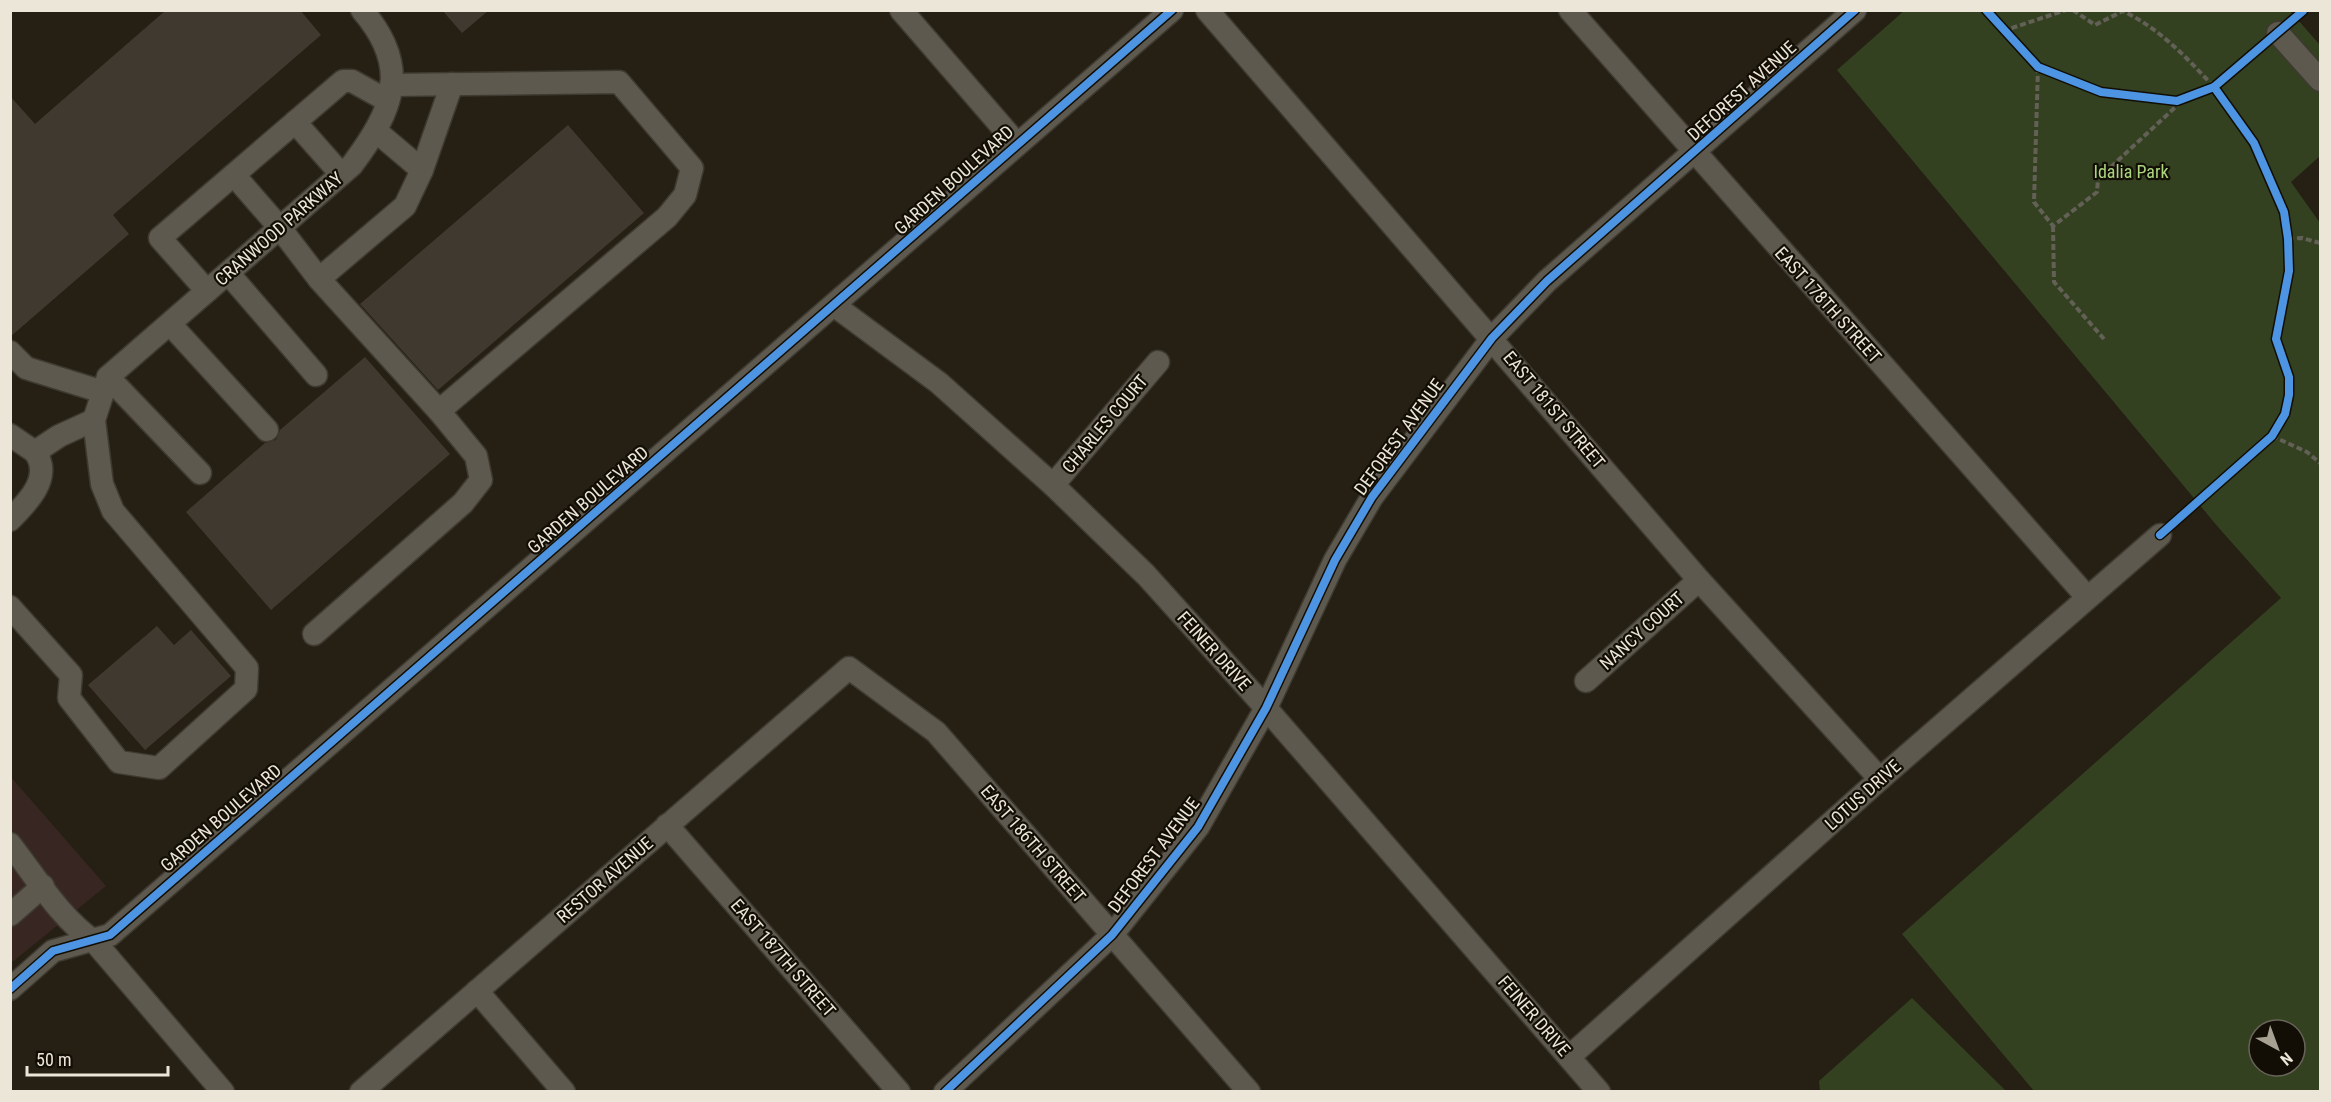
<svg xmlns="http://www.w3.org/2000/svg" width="2331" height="1102" font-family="'Roboto Condensed',sans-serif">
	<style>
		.education { fill: #372622 }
		.green { fill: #334121; fill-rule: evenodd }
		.building { fill: #403930 }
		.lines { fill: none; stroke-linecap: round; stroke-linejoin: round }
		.minor-casing { stroke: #3e3a31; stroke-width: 25 }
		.path { stroke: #636056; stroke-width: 4; stroke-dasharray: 6 3; stroke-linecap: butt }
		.minor { stroke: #5d594f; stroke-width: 22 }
		.cycleway-casing { stroke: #120e05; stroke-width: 11 }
		.cycleway { stroke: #4d94e3; stroke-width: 8 }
		.labels { text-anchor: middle; stroke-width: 4.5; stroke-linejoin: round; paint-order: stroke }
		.street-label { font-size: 18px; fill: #ebe6d7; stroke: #120e05 }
		.park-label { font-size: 18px; fill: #abd57e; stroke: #120e05 }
	</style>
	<rect width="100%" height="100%" fill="#252013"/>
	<polygon class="education" points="10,776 106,886 11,963 10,963"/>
	<g class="green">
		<path d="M1905,10L2290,11L2320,45V156L2291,182L2320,223V1091H2034L1902,934L2281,598L2218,527L1837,70ZM2259,1030H2295V1066H2259Z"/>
		<polygon points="1912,998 2006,1091 1820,1091 1819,1081"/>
	</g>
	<g class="building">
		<polygon points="166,10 300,10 321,35 113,215 129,234 10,337 10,96 35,124"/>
		<polygon points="442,10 489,10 462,33"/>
		<polygon points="568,125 644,213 438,390 360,304"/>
		<polygon points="365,357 450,454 271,610 186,512 265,443 276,440 280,430"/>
		<polygon points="157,626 174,645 191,630 231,676 145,750 88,685"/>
	</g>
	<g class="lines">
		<g class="minor-casing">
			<g id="minor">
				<polyline points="901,10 1017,144"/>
				<polyline points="1207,10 1699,580 1880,779"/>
				<polyline points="1570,10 2087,597"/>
				<polyline points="2278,33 2320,80"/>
				<polyline points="295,122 341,174"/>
				<polyline points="422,170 452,84"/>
				<polyline points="234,175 280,228 319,279 439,411"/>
				<polyline points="228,273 316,375"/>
				<polyline points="319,279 405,206 422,170 377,132"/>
				<polyline points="207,291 160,238 343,81 352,81 388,101"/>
				<polyline points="835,306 939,383 1053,485 1146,575 1266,708 1599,1092"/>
				<polyline points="170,324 267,430"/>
				<polyline points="10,352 26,368 103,392"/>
				<polyline points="108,377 200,473"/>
				<polyline points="10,435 35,452"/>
				<polyline points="1053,485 1158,362"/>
				<path d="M10,520C28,502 53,477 35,452L59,436L94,420"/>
				<path d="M10,607L71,675L69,698L119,762L159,768L246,689L247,668L113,511L102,484L94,420L108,377L352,165C393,110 412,68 362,10"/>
				<polyline points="314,634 463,503 481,480 476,456 439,411 667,217 685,195 692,168 619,82 391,85"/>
				<polyline points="1586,681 1699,580"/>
				<polyline points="667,825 899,1092"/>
				<path d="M10,844C36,877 60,918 94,941L223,1092"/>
				<polyline points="10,915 43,886"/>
				<polyline points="10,989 53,951 110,935 1172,10"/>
				<polyline points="477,991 564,1092"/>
				<polyline points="1569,1057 1880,779 2160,535"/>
				<polyline points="361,1092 849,668 936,732 1249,1092"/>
				<polyline points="945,1092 1112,935 1198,827 1266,708 1335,560 1372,497 1492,338 1547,281 1855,10"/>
			</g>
		</g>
		<g class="path">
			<path d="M2073,10L2095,25L2123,11C2160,29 2186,57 2214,87"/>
			<polyline points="2003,31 2066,10"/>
			<polyline points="2038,67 2034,202 2053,226 2097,192 2098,179 2183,100"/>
			<polyline points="2053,226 2054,282 2104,339"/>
			<polyline points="2288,239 2302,238 2320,243"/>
			<polyline points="2272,436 2307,452 2320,463"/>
		</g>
		<use href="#minor" class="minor"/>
		<g class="cycleway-casing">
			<g id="cycleway">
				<polyline points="1986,10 2038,67 2101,92 2177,101 2214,87"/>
				<polyline points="2160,535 2272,436 2285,414 2289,395 2289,377 2276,339 2289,271 2288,239 2284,212 2254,143 2214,87 2303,11"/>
				<polyline points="10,989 53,951 110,935 1172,10"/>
				<polyline points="945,1092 1112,935 1198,827 1266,708 1335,560 1372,497 1492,338 1547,281 1855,10"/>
			</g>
		</g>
		<use href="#cycleway" class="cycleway"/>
	</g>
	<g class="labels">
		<g class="street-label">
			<text transform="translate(1742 91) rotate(-42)" y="6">DEFOREST AVENUE</text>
			<text transform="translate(954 180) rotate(-42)" y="6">GARDEN BOULEVARD</text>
			<text transform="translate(279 229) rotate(-41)" y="6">CRANWOOD PARKWAY</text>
			<text transform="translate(1828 305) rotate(48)" y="6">EAST 178TH STREET</text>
			<text transform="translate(1554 410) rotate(50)" y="6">EAST 181ST STREET</text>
			<text transform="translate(1105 424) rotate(-50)" y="6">CHARLES COURT</text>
			<text transform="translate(1399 437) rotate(-54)" y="6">DEFOREST AVENUE</text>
			<text transform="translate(588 500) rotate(-41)" y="6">GARDEN BOULEVARD</text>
			<text transform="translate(1642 631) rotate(-42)" y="6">NANCY COURT</text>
			<text transform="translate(1214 651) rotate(48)" y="6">FEINER DRIVE</text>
			<text transform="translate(1863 795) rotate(-42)" y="6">LOTUS DRIVE</text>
			<text transform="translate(221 818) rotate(-41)" y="6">GARDEN BOULEVARD</text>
			<text transform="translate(1033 844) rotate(49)" y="6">EAST 186TH STREET</text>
			<text transform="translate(1154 855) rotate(-53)" y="6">DEFOREST AVENUE</text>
			<text transform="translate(605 880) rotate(-41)" y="6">RESTOR AVENUE</text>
			<text transform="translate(783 958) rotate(49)" y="6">EAST 187TH STREET</text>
			<text transform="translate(1534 1016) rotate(49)" y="6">FEINER DRIVE</text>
		</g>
		<g class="park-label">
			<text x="2131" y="178">Idalia Park</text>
		</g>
	</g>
	<rect width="2331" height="1102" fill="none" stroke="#ebe6d7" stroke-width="24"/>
	<g transform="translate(2277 1048) rotate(139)"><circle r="28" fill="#120e05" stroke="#696459" stroke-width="1.5"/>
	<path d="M0-4.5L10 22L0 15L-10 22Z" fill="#a6a192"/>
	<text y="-9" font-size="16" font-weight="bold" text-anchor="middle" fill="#ebe6d7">N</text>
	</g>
	<path d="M27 1066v9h141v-9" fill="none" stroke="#ebe6d7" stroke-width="3"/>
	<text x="36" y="1066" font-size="18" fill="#ebe6d7" stroke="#120e05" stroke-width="4.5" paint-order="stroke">50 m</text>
</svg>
